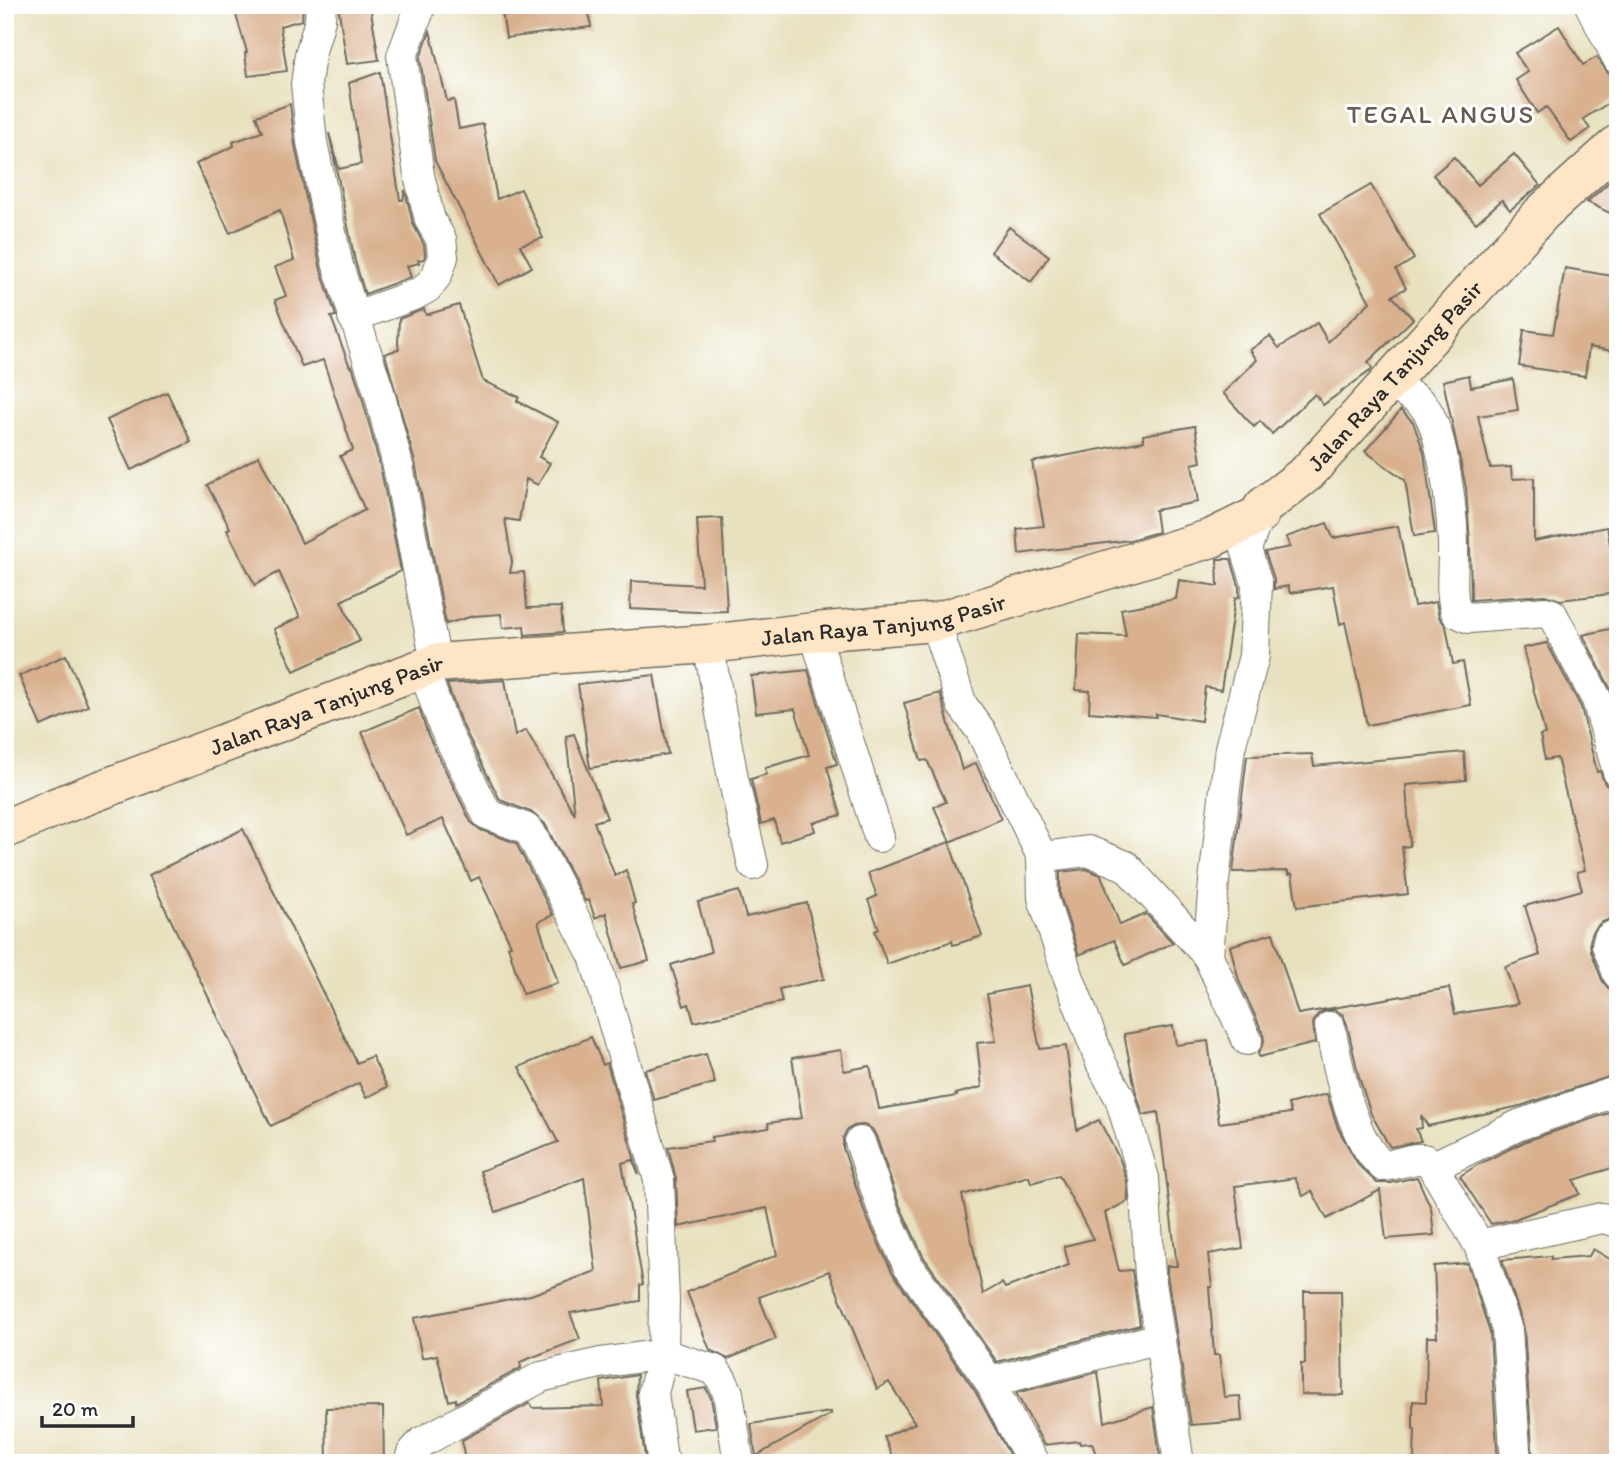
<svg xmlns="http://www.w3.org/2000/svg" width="1623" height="1468" font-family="Itim,sans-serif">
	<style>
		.building { fill: #d9b18f; fill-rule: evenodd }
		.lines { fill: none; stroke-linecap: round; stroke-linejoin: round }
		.street-casing { stroke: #6d6b5f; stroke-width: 32 }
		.secondary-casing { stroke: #6d6b5f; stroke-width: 41 }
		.street { stroke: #fff; stroke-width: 30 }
		.secondary { stroke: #fee5c5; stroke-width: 38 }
		.labels { text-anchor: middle; stroke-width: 6; stroke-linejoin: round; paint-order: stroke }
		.street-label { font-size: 23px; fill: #2b2b2b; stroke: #fff }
		.quarter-label { font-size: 26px; letter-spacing: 2px; fill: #685a4e; stroke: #fff }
	</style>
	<rect width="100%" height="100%" fill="#fff"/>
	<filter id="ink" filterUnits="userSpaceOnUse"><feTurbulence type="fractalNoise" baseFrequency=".0143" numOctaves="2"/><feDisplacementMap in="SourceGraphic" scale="14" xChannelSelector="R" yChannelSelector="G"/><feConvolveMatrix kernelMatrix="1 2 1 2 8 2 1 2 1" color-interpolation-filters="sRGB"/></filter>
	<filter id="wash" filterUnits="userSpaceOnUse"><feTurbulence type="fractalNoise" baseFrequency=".00686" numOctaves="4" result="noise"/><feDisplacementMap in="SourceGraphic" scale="28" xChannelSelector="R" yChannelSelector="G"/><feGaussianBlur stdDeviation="1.57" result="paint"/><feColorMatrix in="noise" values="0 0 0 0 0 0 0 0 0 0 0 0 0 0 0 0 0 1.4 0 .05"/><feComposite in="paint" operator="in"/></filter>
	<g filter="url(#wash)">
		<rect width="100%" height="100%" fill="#e8e1bf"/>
		<g id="blocks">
			<g class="building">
				<polygon points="233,5 303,5 302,20 280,26 287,71 248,76 245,53 247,52"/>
				<polygon points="338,5 370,5 379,60 347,64"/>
				<polygon points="501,5 588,5 591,27 506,38"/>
				<polygon points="1559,26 1583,65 1597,57 1608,73 1618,76 1618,97 1583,119 1590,129 1571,142 1546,107 1537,113 1516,80 1528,72 1515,53"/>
				<polygon points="430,31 447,101 454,100 459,129 483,124 497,199 521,189 543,238 520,245 532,267 499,285 435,161 420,58"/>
				<polygon points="380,72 400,200 403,200 405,190 413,224 424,245 425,255 424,259 418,260 419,263 407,266 411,277 365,294 355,261 329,133 339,169 361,164 349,83"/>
				<polygon points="290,104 295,145 321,270 336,316 331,317 350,367 352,366 362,397 381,470 401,571 341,601 360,641 294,671 274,629 300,617 279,572 255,585 227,530 230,528 207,485 259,456 302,543 365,510 340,456 353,450 323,360 302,367 275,300 286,296 275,267 294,260 280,210 230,233 196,164 234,146 233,142 262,132 256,116"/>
				<polygon points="1514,154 1540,185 1510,210 1502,200 1476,223 1433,175 1454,157 1478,185"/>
				<polygon points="1618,174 1618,217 1587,202"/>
				<polygon points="1371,185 1414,259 1396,270 1406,288 1392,296 1413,319 1368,362 1372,368 1370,371 1323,405 1315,394 1272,434 1260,421 1254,427 1223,393 1257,360 1250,350 1270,336 1279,348 1317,323 1328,342 1370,302 1320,214"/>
				<polygon points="1009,227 1049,256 1031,282 991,252"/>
				<polygon points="1565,268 1618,277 1618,352 1589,347 1585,376 1519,366 1524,330 1553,334"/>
				<polygon points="459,305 483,381 519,397 517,401 558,422 539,457 550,463 538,485 526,479 519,521 505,519 512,562 510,573 524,572 527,608 561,607 563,632 525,635 524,626 503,628 501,614 473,616 446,624 415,462 385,354 399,349 398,344 399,319 424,309 426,315"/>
				<polygon points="1469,375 1471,387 1513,379 1518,410 1478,416 1490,468 1511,467 1512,479 1534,478 1534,541 1607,527 1610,544 1618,542 1618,593 1560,600 1545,595 1471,600 1470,542 1466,488 1443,381"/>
				<polygon points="167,392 191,442 131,470 107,420"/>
				<polygon points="1401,410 1413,422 1424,452 1435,533 1414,536 1405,480 1365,451"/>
				<polygon points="1195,426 1201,462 1192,464 1198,502 1155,510 1158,532 1130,540 1019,554 1017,529 1044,526 1032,462 1144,441 1143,435"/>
				<polygon points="722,518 727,611 697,612 630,609 631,581 701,585 697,519"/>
				<polygon points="1327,523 1333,538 1398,526 1414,606 1436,602 1439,617 1446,626 1453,664 1463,662 1471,705 1367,725 1345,622 1340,624 1333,586 1290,593 1288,586 1274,589 1274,579 1265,552 1290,547 1286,537"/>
				<polygon points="1217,559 1231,559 1239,586 1239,597 1235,598 1221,690 1205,687 1201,721 1156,714 1156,717 1089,712 1090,691 1076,690 1079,634 1126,636 1121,609 1176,599 1179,580 1218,586"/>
				<polygon points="1618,627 1618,690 1612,692 1583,635"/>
				<polygon points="1547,643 1581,707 1597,772 1600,771 1605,784 1611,788 1614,802 1618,801 1618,916 1600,923 1593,932 1590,941 1591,951 1602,980 1608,988 1618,991 1618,1074 1520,1106 1428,1126 1421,1115 1422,1128 1416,1129 1421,1141 1390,1147 1371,1114 1359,1077 1347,1024 1343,1015 1335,1010 1327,1010 1318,1014 1313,1022 1315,1043 1259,1057 1258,1053 1264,1042 1263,1033 1239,981 1230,946 1273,933 1298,1014 1449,988 1455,1014 1518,1004 1505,967 1540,955 1525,906 1582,890 1577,872 1585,870 1557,758 1545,760 1540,735 1545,734 1523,648"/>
				<polygon points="66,655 88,706 41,726 19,676"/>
				<polygon points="808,670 837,764 827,767 841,815 813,823 815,831 780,842 774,820 761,824 751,779 767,774 765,768 809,755 795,709 756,713 751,676"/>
				<polygon points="654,675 668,754 590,768 578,684"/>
				<polygon points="505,680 515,736 526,730 575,815 566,736 574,734 607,818 594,822 615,876 626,870 635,903 632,904 649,961 621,968 606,913 595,918 589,900 585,901 545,824 531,812 500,800 460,720 447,684"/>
				<polygon points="940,693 962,770 976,763 1001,819 950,842 934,807 946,802 927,760 921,761 904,703"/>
				<polygon points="419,708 428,735 471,822 481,830 516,843 553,915 538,922 558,983 523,994 508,946 511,945 479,877 471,881 443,819 406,835 362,732"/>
				<polygon points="1464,752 1466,780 1406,785 1410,846 1402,847 1408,894 1297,907 1292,874 1288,875 1288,871 1233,872 1247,756 1312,754 1314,766"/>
				<polygon points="243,829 357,1063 372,1056 387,1087 366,1098 359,1083 271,1126 149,875"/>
				<polygon points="949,842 982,936 953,945 952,941 887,964 875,931 879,929 868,900 877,896 868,873"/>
				<polygon points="1086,869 1101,875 1120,925 1146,914 1173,943 1125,965 1114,940 1079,955 1060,895 1060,872"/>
				<polygon points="739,891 746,917 807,903 824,979 779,989 782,1002 694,1022 689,1004 684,1006 671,965 711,952 698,902"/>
				<path d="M1027,986L1040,1049L1066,1046L1077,1130L1099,1120L1120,1160L1127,1181L1128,1201L1105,1213L1119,1271L1132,1270L1140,1325L997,1362L923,1256L899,1204L876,1136L872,1129L864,1125L854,1126L847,1130L843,1138V1148L866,1216L892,1272L975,1391L1014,1463H895L884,1437L915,1423L889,1382L877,1389L829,1271L759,1297L776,1339L728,1359L710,1350L687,1292L777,1255L767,1208L678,1227L676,1179L668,1147L712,1141L711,1137L769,1128L768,1123L802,1118L792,1058L841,1050L844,1071L870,1066L879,1109L957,1096L956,1094L982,1087L977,1043L996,1041L987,994ZM1059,1175L1093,1239L1064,1246L1069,1265L1005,1288L1002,1283L983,1294L962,1195L1029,1176L1031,1183Z"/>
				<polygon points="1173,1026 1176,1045 1208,1041 1219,1123 1291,1113 1288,1104 1327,1094 1338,1128 1359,1166 1377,1183 1391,1183 1417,1177 1431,1208 1434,1235 1386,1239 1380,1190 1327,1219 1312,1191 1303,1196 1295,1178 1235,1186 1243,1248 1208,1254 1212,1287 1209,1287 1214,1355 1219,1355 1224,1397 1240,1396 1242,1421 1191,1425 1167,1274 1167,1266 1177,1266 1158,1112 1143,1115 1135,1089 1124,1034"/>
				<polygon points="591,1037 603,1065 607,1063 639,1175 633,1160 622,1163 643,1284 640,1285 640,1301 570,1313 580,1339 520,1362 521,1368 456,1403 456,1399 449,1401 437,1355 422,1358 414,1318 531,1295 596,1271 584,1178 496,1212 480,1171 558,1142 519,1067"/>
				<polygon points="706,1054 715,1083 654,1100 645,1070"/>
				<polygon points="1618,1110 1618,1166 1574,1180 1580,1194 1515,1219 1491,1224 1460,1176 1479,1164 1526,1141"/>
				<polygon points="1593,1249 1618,1264 1618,1463 1533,1463 1524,1328 1502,1260 1551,1256 1551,1259 1589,1256"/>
				<polygon points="1467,1263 1490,1333 1498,1463 1414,1463 1415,1429 1413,1429 1413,1401 1426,1402 1427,1337 1437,1337 1434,1266"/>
				<polygon points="1304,1291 1341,1291 1343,1395 1301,1394 1301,1364 1305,1364"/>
				<polygon points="1098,1372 1105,1422 1153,1407 1161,1463 1099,1463 1092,1443 1080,1444 1079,1441 1044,1445 1016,1393"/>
				<polygon points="637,1375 636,1395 646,1463 465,1463 462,1440 530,1403 532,1408 603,1406 601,1381"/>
				<polygon points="706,1388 711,1398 716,1427 693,1430 687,1391"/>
				<polygon points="383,1407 384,1463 327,1463 326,1408"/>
				<polygon points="831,1412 831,1414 756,1456 751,1424"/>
			</g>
		</g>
	</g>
	<g filter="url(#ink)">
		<use href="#blocks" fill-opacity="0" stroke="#6d6b5f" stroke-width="2"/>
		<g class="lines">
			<g class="street-casing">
				<g id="street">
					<polyline points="321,5 320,20 310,55 306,84 312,142 338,266 379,392 398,466 436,663"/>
					<polyline points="1590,5 1618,59"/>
					<polyline points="353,317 414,295 427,288 437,275 443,257 441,239 430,220 419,175 402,56 421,5"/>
					<path d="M1388,383C1399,389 1412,395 1421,403C1443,423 1452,512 1453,543C1454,566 1449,590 1456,612L1469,618L1546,612L1552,614L1597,700L1618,772"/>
					<polyline points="935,622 962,705 981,731 1042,857 1043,898 1066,970 1101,1063 1120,1098 1144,1178 1150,1276 1179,1463"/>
					<polyline points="814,632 879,837"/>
					<polyline points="708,644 733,778 753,865"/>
					<polyline points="423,668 444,727 487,814 525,828 530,832 594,956 659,1180 664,1300 663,1354 653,1393 662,1458 666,1463"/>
					<polyline points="1042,857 1088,851 1126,866 1208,956 1247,1040"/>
					<polyline points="1618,933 1609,938 1607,945 1618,974"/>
					<polyline points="1208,956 1214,881 1230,748 1254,656 1257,584 1246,549 1259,515"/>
					<path d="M1330,1027C1338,1066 1351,1140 1383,1166C1398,1166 1417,1153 1430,1162L1479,1245L1507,1330L1516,1463"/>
					<polyline points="860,1142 883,1210 908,1265 990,1382 1019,1438 1035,1463"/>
					<polyline points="1434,1166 1519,1125 1618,1091"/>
					<polyline points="1479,1245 1602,1218 1618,1222"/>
					<polyline points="990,1382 1160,1338"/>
					<polyline points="409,1463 412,1453 422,1442 541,1377 600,1363 663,1354 715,1370 722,1380 728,1393 739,1463"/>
				</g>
			</g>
			<g class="secondary-casing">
				<g id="secondary">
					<path id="s1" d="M5,829L56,807L436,663L708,644L814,632L935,622L1212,538L1259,515L1263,507L1307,473L1542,213L1618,144"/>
				</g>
			</g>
			<use href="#street" class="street"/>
			<use href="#secondary" class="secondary"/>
		</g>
	</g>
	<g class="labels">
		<g class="street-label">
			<text dy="8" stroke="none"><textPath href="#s1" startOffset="1500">Jalan Raya Tanjung Pasir</textPath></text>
			<text dy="8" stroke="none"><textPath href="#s1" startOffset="912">Jalan Raya Tanjung Pasir</textPath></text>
			<text dy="8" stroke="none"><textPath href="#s1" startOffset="345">Jalan Raya Tanjung Pasir</textPath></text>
		</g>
		<g class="quarter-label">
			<text x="1441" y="123">TEGAL ANGUS</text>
		</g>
	</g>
	<rect width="1623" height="1468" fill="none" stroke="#fff" stroke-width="28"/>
	<path d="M42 1416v10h91v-10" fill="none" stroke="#2b2b2b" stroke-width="3.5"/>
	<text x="52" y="1416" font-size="21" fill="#2b2b2b" stroke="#ffffff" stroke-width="5" paint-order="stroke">20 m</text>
</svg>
